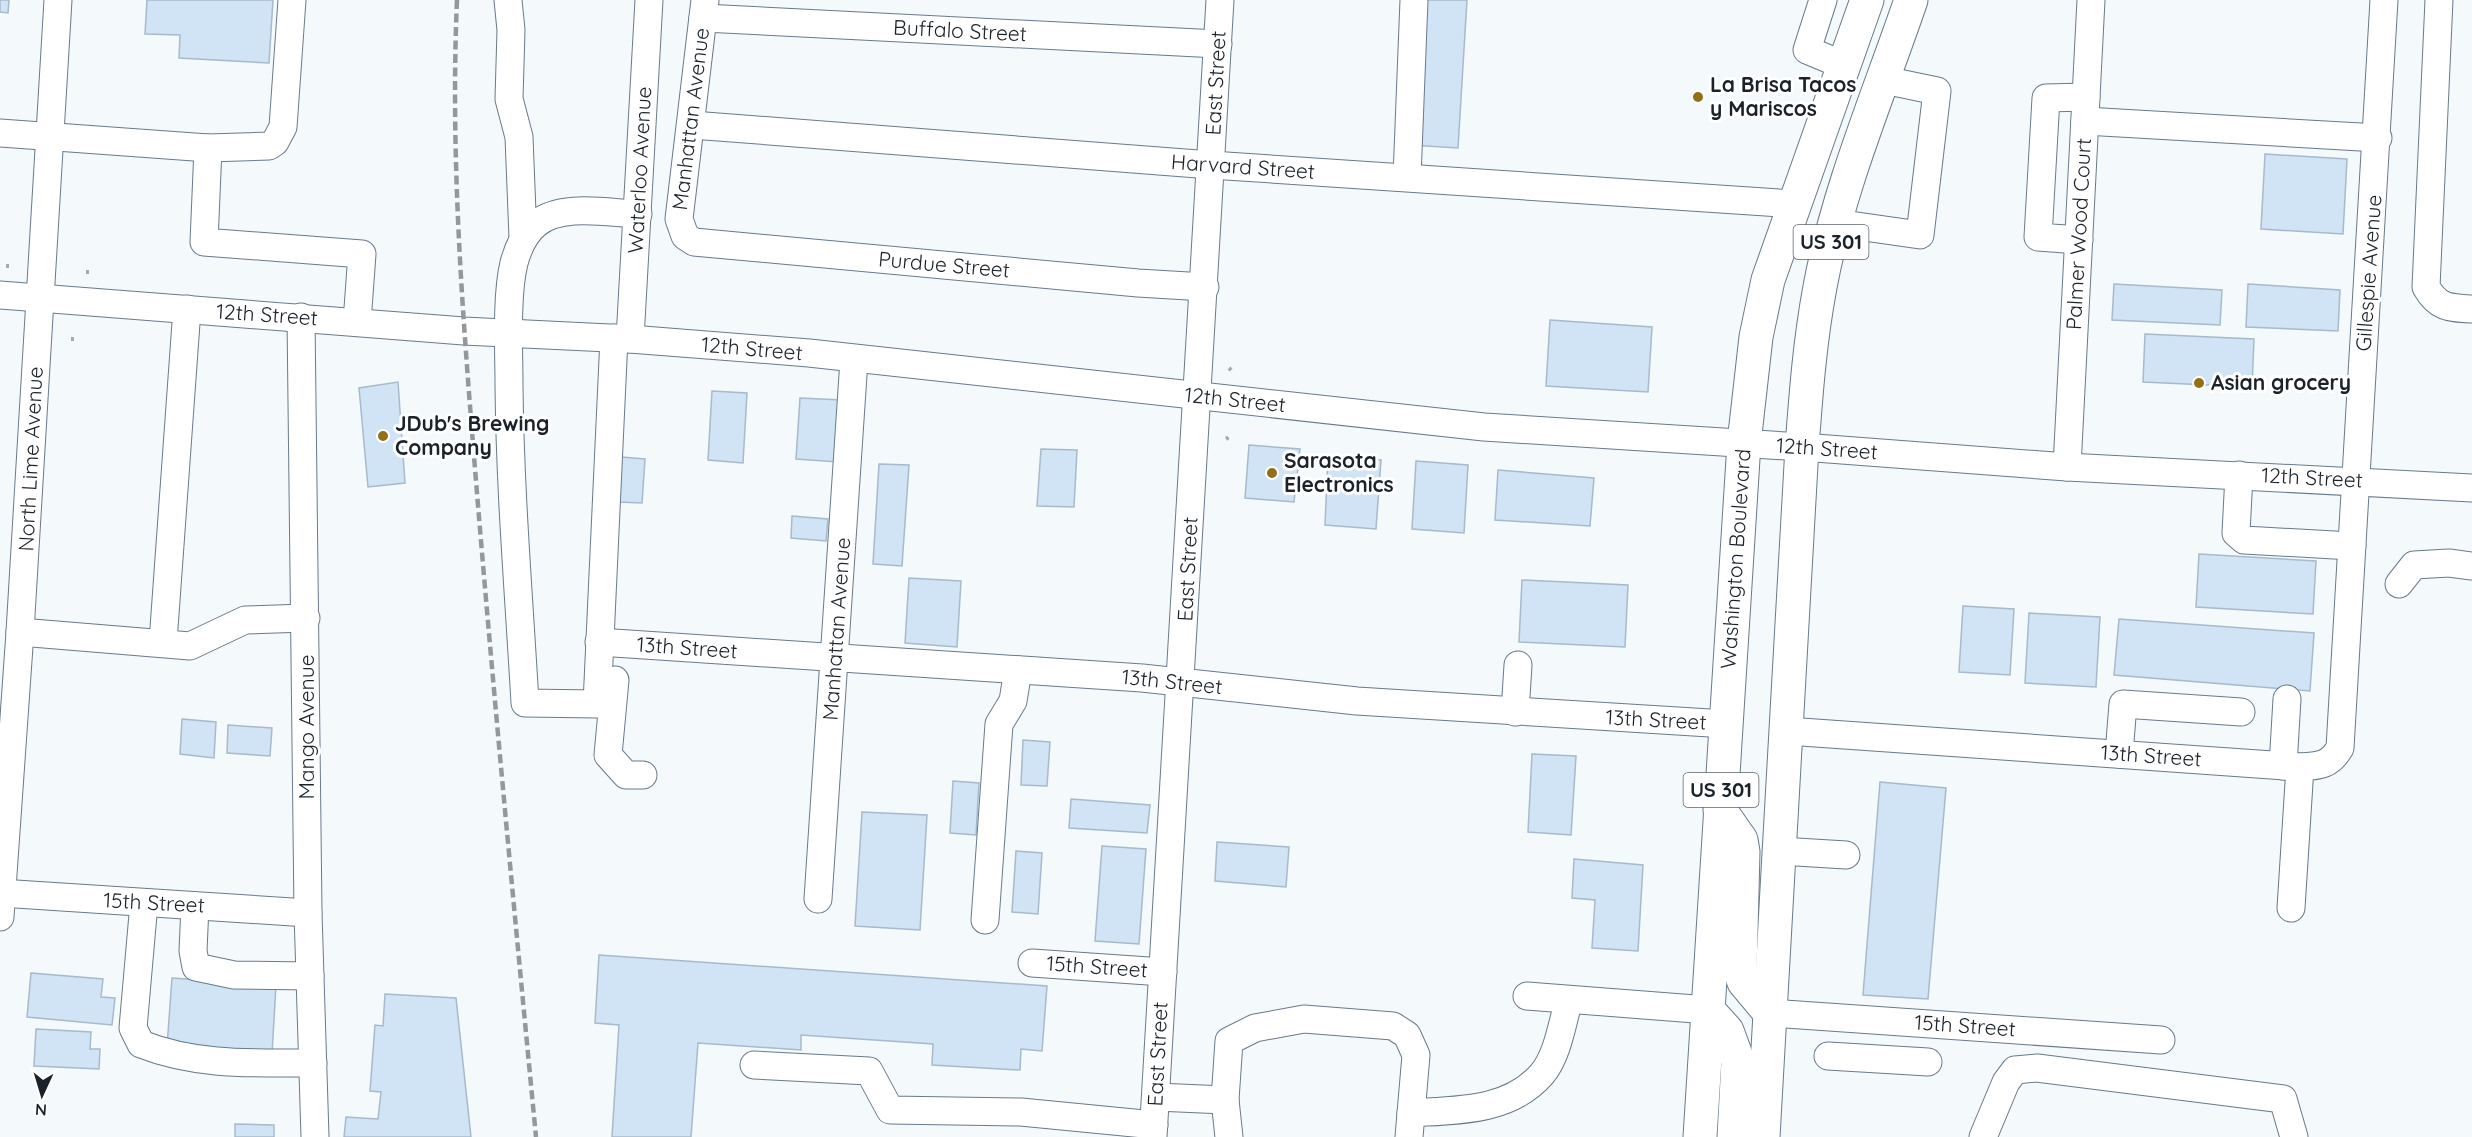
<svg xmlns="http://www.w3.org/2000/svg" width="2472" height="1137" font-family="Quicksand,sans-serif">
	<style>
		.building { fill: #d0e4f6; stroke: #a6bacb; stroke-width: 1.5 }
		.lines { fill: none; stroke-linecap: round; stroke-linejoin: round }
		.minor-casing { stroke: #687a8a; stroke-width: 29 }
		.major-casing { stroke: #687a8a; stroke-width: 35 }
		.path { stroke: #a5aaaf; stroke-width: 4; stroke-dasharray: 3 4.5; stroke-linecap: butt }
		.minor { stroke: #fff; stroke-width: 27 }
		.major { stroke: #fff; stroke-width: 33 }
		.rail { stroke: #92989c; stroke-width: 4.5; stroke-dasharray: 9 4.5; stroke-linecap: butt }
		.poi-dot { fill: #917016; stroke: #fff; stroke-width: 2 }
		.labels { text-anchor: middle; stroke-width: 6; stroke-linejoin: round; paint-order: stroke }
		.shield { fill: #fff; stroke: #5f6469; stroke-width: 1.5 }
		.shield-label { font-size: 20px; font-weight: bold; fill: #1b2229 }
		.street-label { font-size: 21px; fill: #1b2229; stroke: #fff }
		.poi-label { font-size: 21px; font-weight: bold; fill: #1b2229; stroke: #fff; text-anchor: start }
	</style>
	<rect width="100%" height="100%" fill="#f4f9fc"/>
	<g class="building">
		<polygon points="0,0 9,0 8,13 0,12"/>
		<polygon points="147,0 273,0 269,63 179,58 180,35 145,34"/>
		<polygon points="1419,0 1467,0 1458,148 1411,145"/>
		<polygon points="2265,154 2347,159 2343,234 2261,229"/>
		<polygon points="2114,284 2222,290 2220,325 2112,320"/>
		<polygon points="2248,284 2340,290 2338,331 2246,327"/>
		<polygon points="1550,320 1652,327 1648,392 1546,386"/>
		<polygon points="2145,334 2254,339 2252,387 2143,382"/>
		<polygon points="398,382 405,483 368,487 359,388"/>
		<polygon points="712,391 747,393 743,463 708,460"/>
		<polygon points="800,398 842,400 838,462 796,459"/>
		<polygon points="1249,445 1300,449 1294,502 1245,498"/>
		<polygon points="1041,449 1077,450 1074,507 1037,506"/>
		<polygon points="1328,456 1381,460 1376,529 1325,525"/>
		<polygon points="621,457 645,459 642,503 618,502"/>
		<polygon points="1416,461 1468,465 1464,533 1412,529"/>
		<polygon points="879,464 909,465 902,566 873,564"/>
		<polygon points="1498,470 1594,478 1590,526 1495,520"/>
		<polygon points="792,516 828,519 826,541 791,538"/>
		<polygon points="2199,554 2316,561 2313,614 2196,607"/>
		<polygon points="909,578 961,581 957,647 905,643"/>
		<polygon points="1522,580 1628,585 1625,647 1519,642"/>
		<polygon points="1963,606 2014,609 2010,675 1959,672"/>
		<polygon points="2029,613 2100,617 2096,687 2025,683"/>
		<polygon points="2119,619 2314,633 2310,691 2114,675"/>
		<polygon points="182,719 216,722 214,758 180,754"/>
		<polygon points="228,725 272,728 270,756 227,753"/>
		<polygon points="1023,740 1050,742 1047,786 1021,785"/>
		<polygon points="1532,754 1576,756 1571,835 1528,832"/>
		<polygon points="953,781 979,783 976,835 950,833"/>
		<polygon points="1880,782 1946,788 1928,999 1863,995"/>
		<polygon points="1071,799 1150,805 1147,833 1069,828"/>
		<polygon points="862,812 927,815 920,930 855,926"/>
		<polygon points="1217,842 1289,847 1286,887 1215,881"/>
		<polygon points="1102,846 1146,849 1139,944 1095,941"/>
		<polygon points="1016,851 1042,853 1038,914 1012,912"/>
		<polygon points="1574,859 1643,865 1638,951 1592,948 1595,900 1572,898"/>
		<polygon points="599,955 1047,986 1042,1051 1021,1049 1020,1070 932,1065 933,1044 801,1035 801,1050 698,1043 691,1137 612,1137 619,1025 595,1023"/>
		<polygon points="31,973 103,979 101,997 115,998 112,1025 27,1017"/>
		<polygon points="172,978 276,985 272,1054 167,1047"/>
		<polygon points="385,994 456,998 471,1137 344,1137 346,1117 378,1119 381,1092 370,1091 375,1025 383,1026"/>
		<polygon points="36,1029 91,1032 90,1049 100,1049 99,1069 34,1066"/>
		<polygon points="235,1124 274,1125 274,1137 235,1137"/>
	</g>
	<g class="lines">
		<g class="minor-casing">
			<g id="minor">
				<polyline points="508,0 511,30 509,99 519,137 523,238"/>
				<polyline points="705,0 679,219 685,236 694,242 1138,283 1205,287"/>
				<polyline points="1823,0 1807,50 1843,65"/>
				<path d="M2439,0L2426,287C2438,308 2449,308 2472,309"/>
				<polyline points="703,18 1218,44"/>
				<polyline points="2085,121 2378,138"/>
				<polyline points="692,125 1211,165 1794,204"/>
				<polyline points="0,133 208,148 269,146 275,142 283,127 292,0"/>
				<polyline points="208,148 204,242 362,254 357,322"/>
				<polyline points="1407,177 1414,0"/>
				<polyline points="1836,223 1920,235 1937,91 1884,80"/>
				<polyline points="2079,240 2038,237 2046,98 2086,97"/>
				<polyline points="0,295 464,331 630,339 809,353 1484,427 1802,447 2067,467 2472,488"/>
				<polyline points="301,317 308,913 315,1137"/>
				<path d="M614,338L597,704L525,703C519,597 510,492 509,385C509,351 506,295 514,263C518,248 524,234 536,224C561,203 608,213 638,214"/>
				<polyline points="630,339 649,0"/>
				<polyline points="2067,467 2091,0"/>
				<polyline points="2239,475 2236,533 2244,540 2352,546"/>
				<polyline points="2399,584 2414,565 2449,563 2472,566"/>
				<polyline points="20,632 190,646 245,620 306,618"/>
				<polyline points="163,642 187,309"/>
				<polyline points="599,642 1142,678 1357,701 1726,724"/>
				<polyline points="615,680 608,755 626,775 643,775"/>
				<polyline points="1515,712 1518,665"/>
				<path d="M1787,731L2300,767C2320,766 2330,765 2340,748L2384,0"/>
				<polyline points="2119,754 2123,704 2241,712"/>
				<polyline points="2283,766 2287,699"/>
				<polyline points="1780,851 1846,855"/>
				<polyline points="0,893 308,913"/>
				<polyline points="818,899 854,360"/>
				<path d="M144,903L133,1028L141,1044C197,1066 253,1063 313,1063"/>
				<polyline points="195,906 193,951 196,967 234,975 310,976"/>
				<polyline points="2291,908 2300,767"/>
				<polyline points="0,917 20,632 58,0"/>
				<polyline points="985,920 999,724 1013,701 1018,670"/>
				<polyline points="1032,963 1163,972"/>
				<polyline points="1527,996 1708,1010"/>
				<polyline points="1770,1013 2161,1040"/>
				<polyline points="1828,1056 1928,1062"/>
				<polyline points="754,1065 869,1071 890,1110 1021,1112 1154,1125"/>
				<polyline points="1156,1097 1225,1100 1229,1041 1255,1028 1304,1019 1393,1026 1407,1035 1416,1055 1409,1137"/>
				<polyline points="1225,1100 1229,1137"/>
				<path d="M1411,1113C1457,1110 1509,1112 1542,1074C1558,1055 1562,1023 1569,1000"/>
				<polyline points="1153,1137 1220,0"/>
				<polyline points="1983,1137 2006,1082 2015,1070 2037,1068 2283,1099 2294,1137"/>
			</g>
		</g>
		<g class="major-casing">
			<g id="major">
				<polyline points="1720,810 1741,840 1743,852 1740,971 1744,982 1770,1013"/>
				<polyline points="1708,1010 1727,1031 1738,1061 1734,1137"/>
				<polyline points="1700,1137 1744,443 1756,337 1768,280 1867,0"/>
				<path d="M1763,1137L1802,447C1806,393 1810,340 1820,287C1838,189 1879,94 1911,0"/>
			</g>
		</g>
		<g class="path">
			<polyline points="6,266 9,266"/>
			<polyline points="86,272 89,272"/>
			<polyline points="71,339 74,339"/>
			<polyline points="1229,368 1232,371"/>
			<polyline points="1226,439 1229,437"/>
		</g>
		<use href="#minor" class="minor"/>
		<use href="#major" class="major"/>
		<path class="rail" d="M457,0C450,161 463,320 476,481C494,700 515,918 536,1137"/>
	</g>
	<g class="poi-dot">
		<circle cx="1698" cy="97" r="6"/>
		<circle cx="2199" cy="383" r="6"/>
		<circle cx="383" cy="436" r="6"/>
		<circle cx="1272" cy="473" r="6"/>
	</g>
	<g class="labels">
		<g class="shield">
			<rect x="1793.5" y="225" width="75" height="34" rx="4.5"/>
			<rect x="1683.5" y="773" width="75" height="34" rx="4.5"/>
		</g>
		<g class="shield-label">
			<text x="1831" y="249">US 301</text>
			<text x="1721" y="797">US 301</text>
		</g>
		<g class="street-label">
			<text transform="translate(960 31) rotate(3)" y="7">Buffalo Street</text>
			<text transform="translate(1216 83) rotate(-87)" y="7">East Street</text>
			<text transform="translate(691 119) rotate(-83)" y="7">Manhattan Avenue</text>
			<text transform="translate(1243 167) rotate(4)" y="7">Harvard Street</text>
			<text transform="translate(640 170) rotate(-87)" y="7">Waterloo Avenue</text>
			<text transform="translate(2079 234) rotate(-87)" y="7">Palmer Wood Court</text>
			<text transform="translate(944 265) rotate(5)" y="7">Purdue Street</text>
			<text transform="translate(2369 273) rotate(-86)" y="7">Gillespie Avenue</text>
			<text transform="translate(267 315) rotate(4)" y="7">12th Street</text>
			<text transform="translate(752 349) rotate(5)" y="7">12th Street</text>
			<text transform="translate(1235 400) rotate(6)" y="7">12th Street</text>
			<text transform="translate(1827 449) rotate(4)" y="7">12th Street</text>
			<text transform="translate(31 459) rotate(-87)" y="7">North Lime Avenue</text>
			<text transform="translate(2312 478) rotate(3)" y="7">12th Street</text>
			<text transform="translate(1736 559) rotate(-86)" y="7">Washington Boulevard</text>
			<text transform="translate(1188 569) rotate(-87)" y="7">East Street</text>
			<text transform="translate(837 629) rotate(-86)" y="7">Manhattan Avenue</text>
			<text transform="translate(687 648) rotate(4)" y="7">13th Street</text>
			<text transform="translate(1172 682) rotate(6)" y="7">13th Street</text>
			<text transform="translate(1656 720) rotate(3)" y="7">13th Street</text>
			<text transform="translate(307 727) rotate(-90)" y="7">Mango Avenue</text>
			<text transform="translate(2151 756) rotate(4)" y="7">13th Street</text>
			<text transform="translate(154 903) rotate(3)" y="7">15th Street</text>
			<text transform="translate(1097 967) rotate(4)" y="7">15th Street</text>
			<text transform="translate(1965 1026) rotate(4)" y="7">15th Street</text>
			<text transform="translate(1158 1054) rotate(-87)" y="7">East Street</text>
		</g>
		<g class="poi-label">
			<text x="1710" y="92">La Brisa Tacos<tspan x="1710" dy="24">y Mariscos</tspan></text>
			<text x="2211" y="390">Asian grocery</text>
			<text x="395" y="431">JDub's Brewing<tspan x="395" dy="24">Company</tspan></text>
			<text x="1284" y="468">Sarasota<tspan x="1284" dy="24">Electronics</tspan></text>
		</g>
	</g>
	<g transform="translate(42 1095) rotate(184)" stroke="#ffffff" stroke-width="4.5" paint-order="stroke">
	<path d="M0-4.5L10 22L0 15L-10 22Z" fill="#1b2229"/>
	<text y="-9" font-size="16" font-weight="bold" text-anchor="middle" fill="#1b2229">N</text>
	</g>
</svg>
